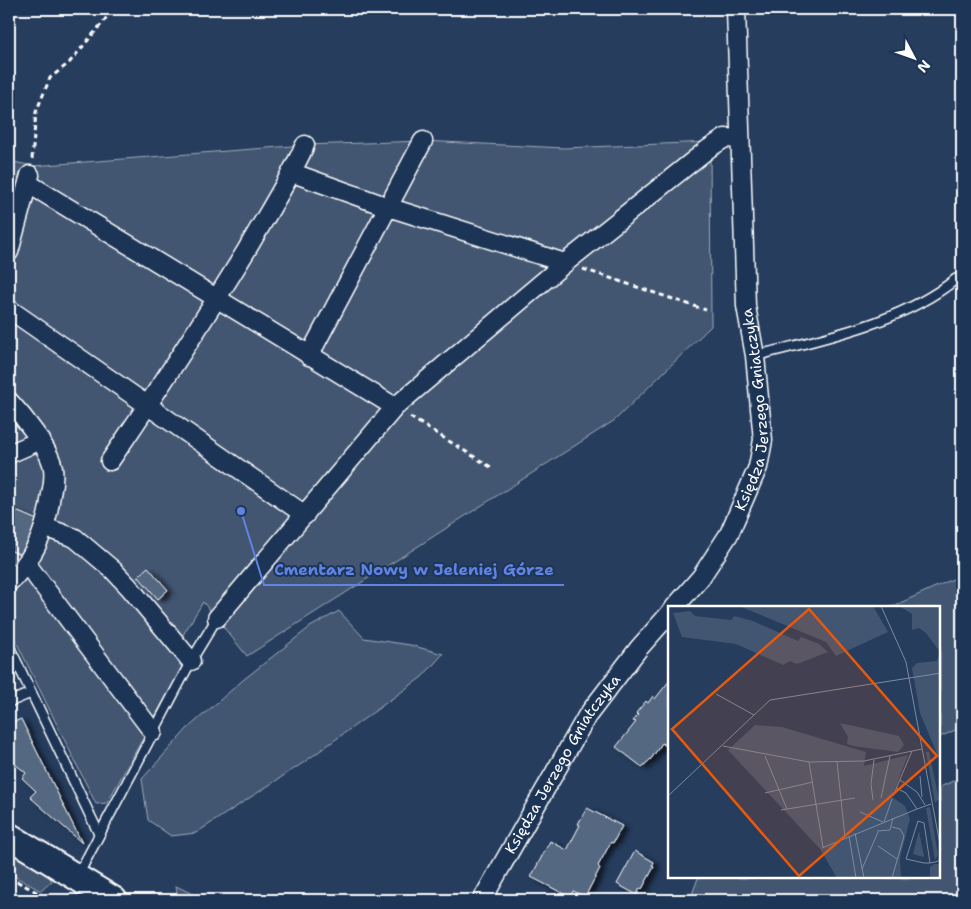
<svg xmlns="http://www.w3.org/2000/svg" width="971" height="909" font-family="'Shantell Sans',sans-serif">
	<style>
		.green { fill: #425672; stroke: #a0aab8 }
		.building { fill: #556781; stroke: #fff; filter: url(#shadow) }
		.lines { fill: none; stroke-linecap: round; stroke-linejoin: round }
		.lane-casing { stroke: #fff; stroke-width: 12 }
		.street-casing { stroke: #fff; stroke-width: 21 }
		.secondary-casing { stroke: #fff; stroke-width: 29 }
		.path { stroke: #fff; stroke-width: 3; stroke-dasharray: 5 4; stroke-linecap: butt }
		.lane { stroke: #1d3557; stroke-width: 9 }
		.street { stroke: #1d3557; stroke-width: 18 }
		.secondary { stroke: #1d3557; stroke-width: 25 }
		.labels { text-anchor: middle; stroke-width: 4; stroke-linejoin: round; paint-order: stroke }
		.street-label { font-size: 15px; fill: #fff; stroke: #1d3557 }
		.inset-road { fill: none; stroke: #7d8b9e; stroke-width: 1 }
		.view { fill: #e8590c; fill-opacity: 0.15; stroke: #e8590c; stroke-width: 2.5 }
		.inset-edge { fill: none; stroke: #fff; stroke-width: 2.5 }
		.leader { fill: none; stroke: #6183e4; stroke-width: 2 }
		.callout-dot { fill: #6183e4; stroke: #1d3557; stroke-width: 2 }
		.callout-label { font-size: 16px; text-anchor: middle; font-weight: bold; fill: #6183e4; stroke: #1d3557; stroke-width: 4; stroke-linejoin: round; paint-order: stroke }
	</style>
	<defs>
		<filter id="shadow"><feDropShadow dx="5.5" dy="3" stdDeviation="2.5" flood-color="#0009"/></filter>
	</defs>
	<rect width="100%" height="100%" fill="#263d5e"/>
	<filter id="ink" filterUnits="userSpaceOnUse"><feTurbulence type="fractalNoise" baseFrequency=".02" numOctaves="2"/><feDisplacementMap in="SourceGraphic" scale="10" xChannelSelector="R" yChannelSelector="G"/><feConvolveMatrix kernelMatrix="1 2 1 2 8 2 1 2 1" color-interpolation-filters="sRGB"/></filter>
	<g filter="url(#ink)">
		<g class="green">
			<polygon points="423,141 564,148 710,142 711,326 615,420 247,656 203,602 172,653 182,668 107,803 96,804 9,627 9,161 33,166 305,145"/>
			<polygon points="962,575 962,727 940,737 940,608 889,608"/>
			<polygon points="339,611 364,638 410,645 443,654 422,677 303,763 196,833 171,836 148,820 142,779 188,728 243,680 310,627"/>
			<polygon points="962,777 962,900 690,900 698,878 940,878 940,787"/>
			<polygon points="9,848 46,872 52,881 41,891 9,873"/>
			<polygon points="176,886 205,900 178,900"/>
		</g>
		<g class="building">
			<polygon points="9,508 37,520 33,528 37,530 29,548 26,546 22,555 9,550"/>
			<polygon points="148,567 168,590 158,599 138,576"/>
			<polygon points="670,680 670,747 669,748 662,743 651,759 642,767 616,747 636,722 633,721 638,715 636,713 646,701 648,703 653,696 655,699"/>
			<polygon points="21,719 82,843 30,797 36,791 22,778 26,773 9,759 14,753 9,748 9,724"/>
			<polygon points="587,808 622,826 613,843 611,842 598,866 600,868 585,897 573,891 570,897 531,877 550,841 567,850 580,825 578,824"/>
			<polygon points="635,851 654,862 652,866 654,867 642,889 640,888 637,895 617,884"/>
		</g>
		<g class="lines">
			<g class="lane-casing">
				<g id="lane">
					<path d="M755,356C823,338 900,324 956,279"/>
					<polyline points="9,646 99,834"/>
					<polyline points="9,702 31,693"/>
					<polyline points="77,877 191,661 217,618"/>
				</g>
			</g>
			<g class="street-casing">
				<g id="street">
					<polyline points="293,173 388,207 565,263"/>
					<polyline points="29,184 395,407"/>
					<polyline points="9,252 30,175"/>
					<polyline points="9,309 305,515"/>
					<polyline points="309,356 423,141"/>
					<path d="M9,401C22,415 50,449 53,468C54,476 53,486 51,494C47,528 34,560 9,582"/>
					<polyline points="9,454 41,440"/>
					<path d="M110,461C157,392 202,323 246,251C266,216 288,182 305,145"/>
					<polyline points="44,527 75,538 113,570 129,587 191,661"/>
					<polyline points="26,563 153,732"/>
					<path id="s1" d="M674,608L701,577L729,534L758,467L763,440L755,356L746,306L736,9"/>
					<polyline points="217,618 395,407 565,263 708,149 725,138 739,139"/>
					<path id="s2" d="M482,900L587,716L639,648L670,613"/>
				</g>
			</g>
			<g class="secondary-casing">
				<polyline id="secondary" points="9,836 114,900"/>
			</g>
			<g class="path">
				<polyline points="32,159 36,112 50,78 69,63 104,21 112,9"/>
				<polyline points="583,269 706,310"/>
				<polyline points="410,417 494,469"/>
				<polyline points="9,877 51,900"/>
			</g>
			<use href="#lane" class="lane"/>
			<use href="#street" class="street"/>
			<use href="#secondary" class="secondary"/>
		</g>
	</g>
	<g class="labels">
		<g class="street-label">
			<text dy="5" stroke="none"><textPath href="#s1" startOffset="222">Księdza Jerzego Gniatczyka</textPath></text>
			<text dy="5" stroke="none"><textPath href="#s2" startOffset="158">Księdza Jerzego Gniatczyka</textPath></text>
		</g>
	</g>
	<g transform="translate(668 606)">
		<rect width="272" height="272" fill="#263d5e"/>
		<path d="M71,0H205L220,26L168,50L158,36ZM231,0H272V155L252,107L244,62L249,57L269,55L272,46L258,27L251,22L244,24V8ZM22,5L27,10L63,14L66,10L85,15L130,35L133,31L151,38L160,46L129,58L122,55L115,59L68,38L14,31L5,7ZM172,117L231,130L236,139L230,146L185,140L179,138L180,131ZM87,119L114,121L198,146L196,160L240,149L224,191L237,200L242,213L232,252L233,272H169L152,243L60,144ZM258,146H261L271,193L267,197ZM262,201L270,249L267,254L258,202ZM251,225L256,250L255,251L245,248ZM266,258H272V272H262V261Z" fill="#425672"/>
		<path class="inset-road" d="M213,0L238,56L273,244M48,88L86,109M55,140L141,156L196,155L254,143M97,150L119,203M141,156L155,241M169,156L177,231M252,170L254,191M232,174L249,186L257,199M228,182L238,187L249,203L263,198M97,187L145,176M0,190L102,94L273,67M225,190L244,145M213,192L222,150M205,194L203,178L206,154M113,204L187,192M192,206L215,216M216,216L224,193M209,225L222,224L225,212M187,227L196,272M181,230L188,272M210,240L229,253M154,242L249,203M262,257L256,217L250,215L238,253L256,257H262L267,256L273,254M194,263L210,226M224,272L236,230L232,223L224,221"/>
		<path class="view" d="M141,3L269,150L131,270L4,123Z"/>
		<rect width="272" height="272" class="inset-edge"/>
	</g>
	<path class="leader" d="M241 511L264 585H564"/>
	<circle class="callout-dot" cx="241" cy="511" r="5"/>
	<g class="callout-label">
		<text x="414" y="575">Cmentarz Nowy w Jeleniej Górze</text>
	</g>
	<rect width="971" height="909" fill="none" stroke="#1d3557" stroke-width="30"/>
	<rect x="15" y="15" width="941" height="879" fill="none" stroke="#fff" stroke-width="2" filter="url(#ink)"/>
	<g transform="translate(914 58) rotate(131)" stroke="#1d3557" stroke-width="4" paint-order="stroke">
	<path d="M0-4L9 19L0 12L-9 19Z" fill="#ffffff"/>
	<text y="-8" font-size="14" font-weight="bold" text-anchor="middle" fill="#ffffff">N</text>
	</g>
</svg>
